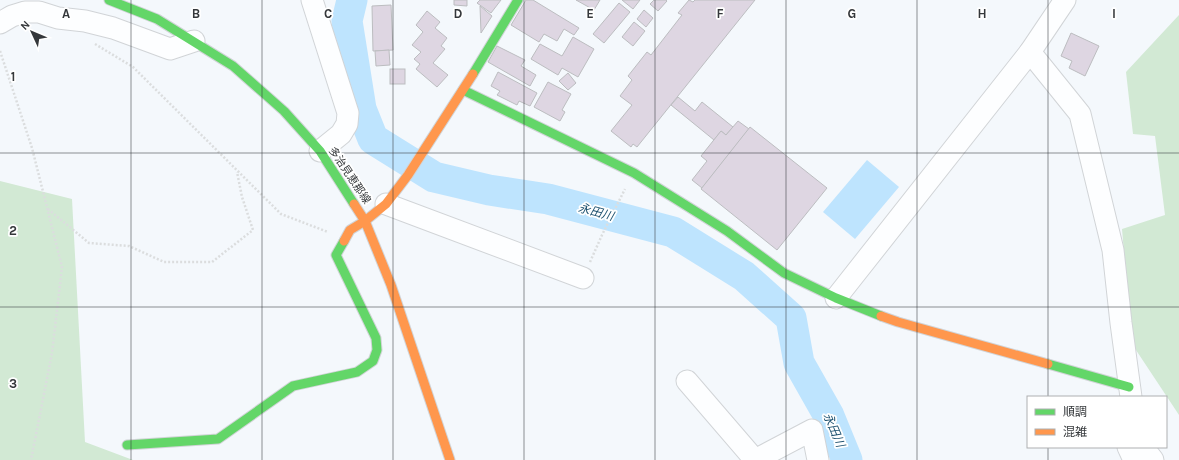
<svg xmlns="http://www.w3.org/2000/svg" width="1179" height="460" font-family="Karla,'Noto Sans JP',sans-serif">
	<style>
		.green { fill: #d2e9d4 }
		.water { fill: #bee4fe }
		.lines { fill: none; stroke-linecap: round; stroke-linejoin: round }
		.river { stroke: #bee4fe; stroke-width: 31 }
		.building { fill: #ded6e2; stroke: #bcbdc0 }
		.street-casing { stroke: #d1d4d7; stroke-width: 23 }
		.fast-casing { stroke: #d1d4d7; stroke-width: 11 }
		.slow-casing { stroke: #d1d4d7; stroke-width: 11 }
		.path { stroke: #dbddde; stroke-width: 2.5; stroke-dasharray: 2 2; stroke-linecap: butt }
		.street { stroke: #fdfeff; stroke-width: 21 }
		.fast { stroke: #63d668; stroke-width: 9 }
		.slow { stroke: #ff974d; stroke-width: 9 }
		.grid { fill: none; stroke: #35383b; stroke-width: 1; stroke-opacity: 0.55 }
		.labels { text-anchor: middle; stroke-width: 3.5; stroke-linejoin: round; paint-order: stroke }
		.street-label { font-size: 11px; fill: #35383b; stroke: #fff }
		.water-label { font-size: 12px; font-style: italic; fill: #205371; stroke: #fff }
		.grid-label { font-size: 13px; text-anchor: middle; font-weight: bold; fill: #35383b; stroke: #fff; stroke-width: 3.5; stroke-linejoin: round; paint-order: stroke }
	</style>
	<rect width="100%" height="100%" fill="#f4f8fc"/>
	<g class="green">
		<polygon points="1179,15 1179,415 1132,344 1122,229 1165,215 1155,136 1133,134 1126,72"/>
		<polygon points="0,181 72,199 85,442 133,460 0,460"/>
	</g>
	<polygon class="water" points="867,160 899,187 855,239 823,212"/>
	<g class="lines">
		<polyline class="river" points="352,0 347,21 361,109 373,139 434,177 489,190 548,199 673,232 744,276 791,318 799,363 829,416 847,460"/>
	</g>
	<g class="building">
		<polygon points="454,0 467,0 467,6 454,5"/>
		<polygon points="480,0 501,0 491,13 477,3"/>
		<polygon points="526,0 533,0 579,28 574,35 564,29 557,41 544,34 539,42 511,25"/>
		<polygon points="576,0 600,0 594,10"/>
		<polygon points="622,0 640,0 633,9"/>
		<polygon points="654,0 666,0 667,1 658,11 650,4"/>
		<polygon points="689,0 693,2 695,0 755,0 637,147 633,144 631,147 611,131 632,105 620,96 632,80 628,76 647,52 651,55 682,15 678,13"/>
		<polygon points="619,3 630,12 604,43 593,34"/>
		<polygon points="391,5 393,50 373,51 372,6"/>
		<polygon points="480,6 492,16 481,33"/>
		<polygon points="644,10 653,18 646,27 637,19"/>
		<polygon points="427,11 440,22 435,28 447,38 441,46 445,49 433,63 448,75 437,87 416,69 420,64 414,59 421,52 412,45 423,32 416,25"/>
		<polygon points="634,22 645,31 633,46 622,37"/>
		<polygon points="1071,33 1099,46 1085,76 1069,68 1072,61 1061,56"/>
		<polygon points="573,37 594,49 578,77 562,68 558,75 531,59 540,44 562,56"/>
		<polygon points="497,46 525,60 521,66 536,75 530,86 488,62"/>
		<polygon points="389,50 390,65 376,66 375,51"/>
		<rect x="390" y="69" width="15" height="15"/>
		<polygon points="498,72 537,93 530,106 519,101 517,105 497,95 500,91 491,86"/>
		<polygon points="568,73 576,83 568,90 559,81"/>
		<polygon points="548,82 571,94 562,110 565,112 560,121 534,107"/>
		<polygon points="678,97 695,111 702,102 733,127 726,135 721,131 714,140 671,105"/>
		<polygon points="738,121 749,129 702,188 692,180 707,161 701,156 721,131 726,135"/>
		<polygon points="750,127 827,188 777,250 701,189"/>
	</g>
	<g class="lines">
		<g class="street-casing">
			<g id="street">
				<polyline points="312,0 348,113 347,124 341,134 320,151"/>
				<polyline points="0,23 12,16 25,12 39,12 58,18 85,21 113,28 170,49 194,41"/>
				<polyline points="1030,52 1080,114 1113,250 1121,323 1131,397"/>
				<polyline points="386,204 583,278"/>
				<polyline points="836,298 1030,52 1065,0"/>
				<polyline points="687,381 755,460"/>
				<polyline points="1128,447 1134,460"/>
				<polyline points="1143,447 1153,460"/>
				<polyline points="755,460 812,430 818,460"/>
			</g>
		</g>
		<g class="fast-casing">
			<g id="fast">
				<polyline points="109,0 157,19 233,66 284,111 320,151 354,204"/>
				<polyline points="473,74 518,0"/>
				<polyline points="463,90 634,173 727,231 784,273 836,298 881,316"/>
				<polyline points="1048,364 1129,387"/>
				<polyline points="127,445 218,439 293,386 357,372 373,361 377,350 376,338 336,255 344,241"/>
			</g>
		</g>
		<g class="slow-casing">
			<g id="slow">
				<polyline points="354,204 365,221 391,285 450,460"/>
				<polyline points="344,241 350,230 365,221 386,204 408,175 473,74"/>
				<polyline points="881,316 898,322 1048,364"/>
			</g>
		</g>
		<g class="path">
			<polyline points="95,44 133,67 281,214 328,232"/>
			<polyline points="0,51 32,148 62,267 52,353 31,460"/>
			<polyline points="48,209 89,243 129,246 164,262 212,262 253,230 242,197 237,172"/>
			<polyline points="590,262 602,235 625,189"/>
		</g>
		<use href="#street" class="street"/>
		<use href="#fast" class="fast"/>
		<use href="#slow" class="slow"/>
	</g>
	<path class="grid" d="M131,0V460M262,0V460M393,0V460M524,0V460M655,0V460M786,0V460M917,0V460M1048,0V397M0,153H1179M0,307H1179M1048,447V460"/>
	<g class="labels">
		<g class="street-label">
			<text transform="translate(350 175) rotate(56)" y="4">多治見恵那線</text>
		</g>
		<g class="water-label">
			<text transform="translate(596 212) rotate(15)" y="4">永田川</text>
			<text transform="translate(834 430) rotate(67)" y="4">永田川</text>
		</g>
	</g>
	<g class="grid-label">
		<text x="66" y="18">A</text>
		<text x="196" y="18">B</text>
		<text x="328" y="18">C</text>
		<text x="458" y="18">D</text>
		<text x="590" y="18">E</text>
		<text x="720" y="18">F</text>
		<text x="852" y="18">G</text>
		<text x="982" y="18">H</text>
		<text x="1114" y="18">I</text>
		<text x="13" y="81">1</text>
		<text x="13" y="235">2</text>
		<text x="13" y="388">3</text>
	</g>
	<rect x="1027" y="396" width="140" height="52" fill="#ffffff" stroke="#aeafb1"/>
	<rect x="1035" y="409" width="20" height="6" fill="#63d668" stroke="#aeafb1"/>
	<text x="1063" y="416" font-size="12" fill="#35383b">順調</text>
	<rect x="1035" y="429" width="20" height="6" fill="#ff974d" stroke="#aeafb1"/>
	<text x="1063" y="436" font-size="12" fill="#35383b">混雑</text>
	<g transform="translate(32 32) rotate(314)" stroke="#ffffff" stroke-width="3" paint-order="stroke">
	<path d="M0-3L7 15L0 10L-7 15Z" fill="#35383b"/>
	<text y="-6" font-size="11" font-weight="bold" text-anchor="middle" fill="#35383b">N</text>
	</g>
</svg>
